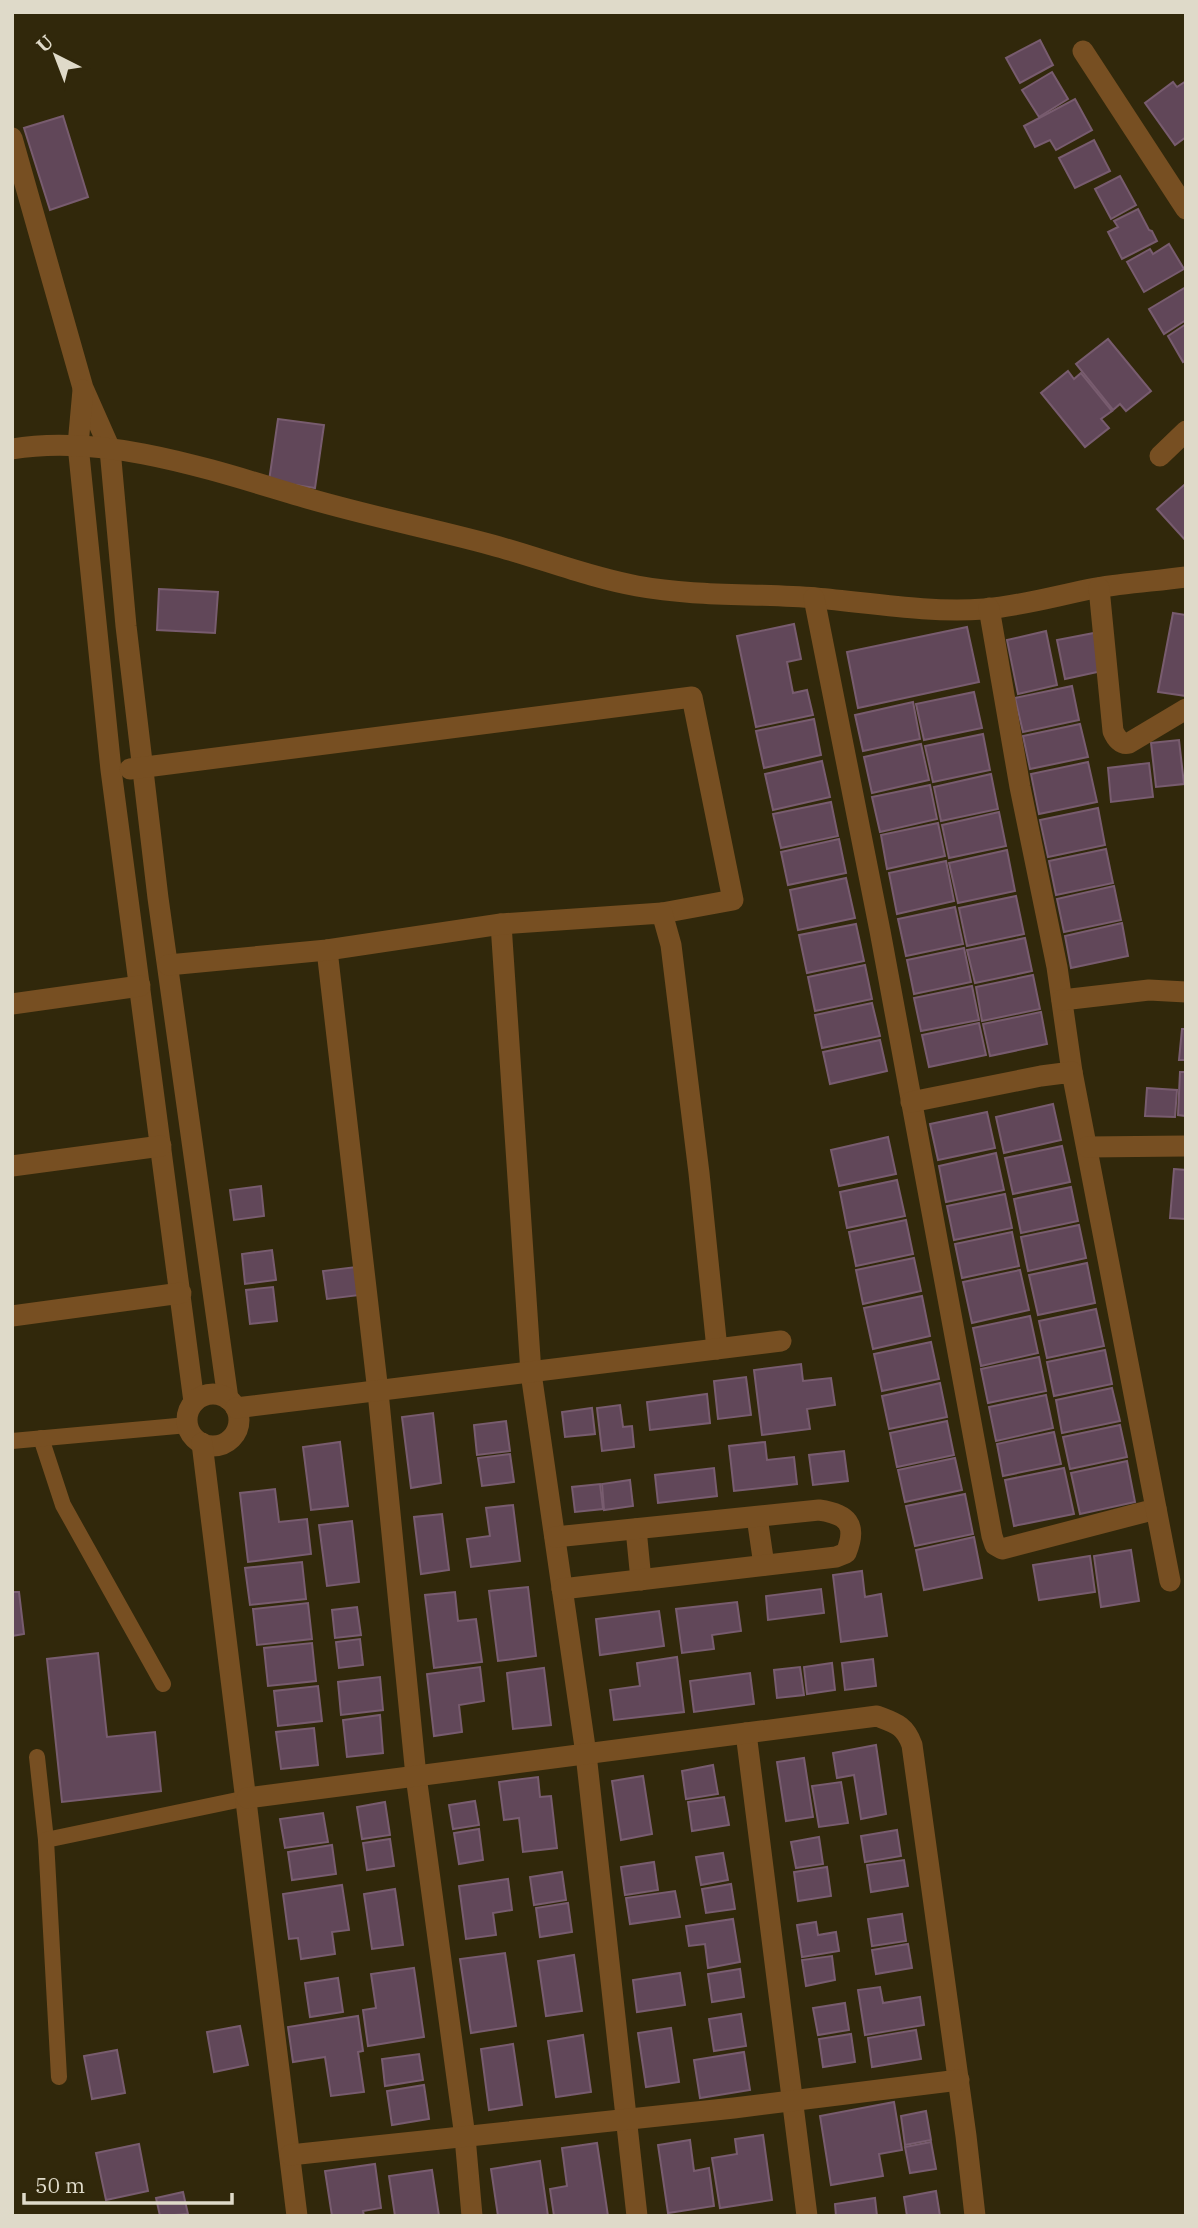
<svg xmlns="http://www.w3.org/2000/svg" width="1198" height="2228" font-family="'IBM Plex Serif',serif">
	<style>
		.building { fill: #614759; stroke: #785c6f; stroke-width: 2 }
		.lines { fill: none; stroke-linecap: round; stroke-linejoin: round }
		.lane { stroke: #774f22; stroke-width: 16 }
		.street { stroke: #774f22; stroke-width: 21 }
	</style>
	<rect width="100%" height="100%" fill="#31280b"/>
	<g class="building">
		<polygon points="1040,40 1053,65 1020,83 1006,58"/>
		<polygon points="1052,72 1068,99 1039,117 1022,90"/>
		<polygon points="1186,81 1186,137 1175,145 1145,103 1173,82 1177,87"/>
		<polygon points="1075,99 1092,130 1056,150 1050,140 1035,147 1024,126"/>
		<polygon points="63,116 88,197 50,210 24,128"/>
		<polygon points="1094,140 1110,171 1075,188 1059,158"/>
		<polygon points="1120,176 1136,205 1111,219 1095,189"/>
		<polygon points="1138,209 1149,230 1152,231 1157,241 1122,259 1108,232 1118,227 1114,221"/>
		<polygon points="1169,244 1184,269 1144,292 1127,262 1150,249 1153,254"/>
		<polygon points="1186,287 1186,320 1164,334 1149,309"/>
		<polygon points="1186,324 1186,360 1183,362 1168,336"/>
		<polygon points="1108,339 1151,391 1126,411 1120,404 1113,410 1076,364"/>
		<polygon points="1068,371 1074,379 1081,373 1112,411 1101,419 1109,428 1085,447 1041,393"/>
		<polygon points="278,419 324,425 315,488 269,481"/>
		<polygon points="1184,485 1186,487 1186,541 1157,509"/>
		<polygon points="159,589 218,592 215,633 157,630"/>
		<polygon points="1173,613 1186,615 1186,696 1158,692"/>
		<polygon points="794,624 801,659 787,662 793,693 807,690 813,715 756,727 737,636"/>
		<polygon points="967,627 979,682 858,708 847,652"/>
		<polygon points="1046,631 1057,685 1018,694 1007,640"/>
		<polygon points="1094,633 1102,671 1065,679 1057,640"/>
		<polygon points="1072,686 1079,720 1023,732 1015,698"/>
		<polygon points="974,692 982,728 924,740 916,704"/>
		<polygon points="913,702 920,739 863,751 855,715"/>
		<polygon points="814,719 821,755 764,768 756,731"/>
		<polygon points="1080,724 1088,757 1030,769 1023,736"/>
		<polygon points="983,734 990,770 933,782 925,746"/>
		<polygon points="1179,740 1184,784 1156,787 1151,743"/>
		<polygon points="921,744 929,780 872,793 864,757"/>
		<polygon points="822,761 830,797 773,810 765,774"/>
		<polygon points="1088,762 1097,802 1039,814 1031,774"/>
		<polygon points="1149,763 1153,797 1111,802 1108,768"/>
		<polygon points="991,774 998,809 941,821 934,787"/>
		<polygon points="930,785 937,819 880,832 872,797"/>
		<polygon points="831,802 838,836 781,848 773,814"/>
		<polygon points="1098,808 1105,845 1048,857 1040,820"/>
		<polygon points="999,812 1006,846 949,858 942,825"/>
		<polygon points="938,823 945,856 887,869 881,835"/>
		<polygon points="839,839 846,873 788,885 781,852"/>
		<polygon points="1106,849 1113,883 1056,895 1049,861"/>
		<polygon points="1007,850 1015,891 958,903 949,863"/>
		<polygon points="946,861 954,901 897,914 889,873"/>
		<polygon points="846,878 855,918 798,930 790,890"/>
		<polygon points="1114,886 1121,920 1064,932 1057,899"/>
		<polygon points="1016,896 1024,934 967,946 959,908"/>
		<polygon points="955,907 963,944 906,956 898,919"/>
		<polygon points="1122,923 1128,956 1071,968 1065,936"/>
		<polygon points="856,924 864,961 807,973 799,935"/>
		<polygon points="1025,938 1032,971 975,983 967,950"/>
		<polygon points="964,948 971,982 914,994 907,960"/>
		<polygon points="865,965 872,999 815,1011 808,977"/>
		<polygon points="1033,975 1040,1009 982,1021 976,987"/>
		<polygon points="972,986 979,1020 921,1031 914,998"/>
		<polygon points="872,1003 880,1036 822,1048 815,1015"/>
		<polygon points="1041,1012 1047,1044 990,1056 983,1024"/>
		<polygon points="979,1023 986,1055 929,1067 922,1035"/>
		<polygon points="1182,1029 1186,1029 1186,1060 1179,1060"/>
		<polygon points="880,1040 887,1071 830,1084 823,1052"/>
		<polygon points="1180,1072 1186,1072 1186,1116 1178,1115"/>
		<polygon points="1147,1088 1177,1090 1175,1117 1145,1116"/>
		<polygon points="1053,1104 1061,1140 1004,1153 996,1117"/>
		<polygon points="987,1112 995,1148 938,1160 930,1124"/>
		<polygon points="888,1137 896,1174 839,1186 831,1150"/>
		<polygon points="1062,1146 1070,1182 1013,1194 1005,1158"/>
		<polygon points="996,1153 1004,1190 946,1202 939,1166"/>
		<polygon points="1174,1169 1186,1170 1186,1219 1170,1218"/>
		<polygon points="897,1180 905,1216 847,1228 840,1192"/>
		<polygon points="261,1186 264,1216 234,1220 230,1190"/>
		<polygon points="1071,1187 1078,1221 1021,1233 1014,1199"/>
		<polygon points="1005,1194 1012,1228 954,1240 947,1206"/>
		<polygon points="906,1220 913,1254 856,1266 849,1232"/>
		<polygon points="1079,1225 1086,1258 1028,1271 1021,1237"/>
		<polygon points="1012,1232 1019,1266 962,1278 955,1244"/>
		<polygon points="272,1250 276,1280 245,1284 242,1254"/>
		<polygon points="914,1258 921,1291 863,1304 856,1270"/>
		<polygon points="1087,1263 1095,1303 1038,1315 1029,1275"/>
		<polygon points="356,1267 360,1295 327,1299 323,1271"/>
		<polygon points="1020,1270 1029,1310 972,1323 963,1282"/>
		<polygon points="273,1287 277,1321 250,1324 246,1290"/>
		<polygon points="922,1296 930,1336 873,1349 864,1308"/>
		<polygon points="1096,1309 1104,1346 1047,1358 1039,1321"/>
		<polygon points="1030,1316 1038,1353 981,1366 973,1328"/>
		<polygon points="931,1342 939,1379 882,1391 874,1354"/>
		<polygon points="1105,1350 1112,1384 1054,1396 1047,1362"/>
		<polygon points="1039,1357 1046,1391 988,1403 981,1369"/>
		<polygon points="801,1364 803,1381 831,1378 835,1405 807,1409 810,1429 762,1435 754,1370"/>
		<polygon points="746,1377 751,1415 718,1419 714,1381"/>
		<polygon points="940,1383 947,1417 889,1429 882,1396"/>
		<polygon points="1112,1388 1120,1421 1062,1433 1056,1400"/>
		<polygon points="707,1394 710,1423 650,1430 647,1402"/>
		<polygon points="1046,1395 1053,1428 996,1441 989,1407"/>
		<polygon points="620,1405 623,1427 632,1426 634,1447 602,1451 597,1408"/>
		<polygon points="592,1408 595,1434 565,1437 562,1412"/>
		<polygon points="433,1413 441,1483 411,1488 402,1417"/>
		<polygon points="506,1421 510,1451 477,1455 474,1425"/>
		<polygon points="947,1421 954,1455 897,1467 890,1433"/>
		<polygon points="1120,1425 1127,1457 1070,1469 1063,1437"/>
		<polygon points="1054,1432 1061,1464 1003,1476 997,1444"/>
		<polygon points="340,1442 348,1506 311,1510 303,1447"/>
		<polygon points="765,1442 767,1460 794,1457 797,1484 734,1491 729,1446"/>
		<polygon points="844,1451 848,1481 813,1485 809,1455"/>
		<polygon points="510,1454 514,1482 482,1486 478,1458"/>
		<polygon points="955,1458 962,1490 905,1502 898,1470"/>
		<polygon points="1127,1461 1135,1502 1080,1514 1071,1473"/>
		<polygon points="714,1468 717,1496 658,1503 655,1475"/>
		<polygon points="1064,1468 1074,1514 1014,1526 1005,1480"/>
		<polygon points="630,1480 633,1506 604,1510 602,1484"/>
		<polygon points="600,1484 603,1509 575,1512 572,1487"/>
		<polygon points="275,1489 279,1522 307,1519 311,1554 248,1562 240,1493"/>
		<polygon points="965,1494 973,1534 915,1546 906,1506"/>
		<polygon points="513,1505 520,1561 471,1567 467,1539 490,1536 486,1508"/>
		<polygon points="442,1514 449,1570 421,1574 414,1517"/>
		<polygon points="352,1521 359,1582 327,1586 319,1525"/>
		<polygon points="974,1537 982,1578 924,1590 916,1550"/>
		<polygon points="1131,1550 1139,1601 1101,1607 1094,1556"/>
		<polygon points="1090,1556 1095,1592 1039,1600 1033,1565"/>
		<polygon points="302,1562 306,1599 250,1605 245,1568"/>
		<polygon points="862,1571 865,1597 881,1594 887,1636 841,1642 833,1575"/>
		<polygon points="528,1587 536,1656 498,1661 489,1591"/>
		<polygon points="821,1589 824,1613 768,1620 766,1596"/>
		<polygon points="12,1592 19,1592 24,1634 12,1636"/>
		<polygon points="455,1592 458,1621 476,1619 482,1662 434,1668 425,1595"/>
		<polygon points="737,1602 741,1631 712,1635 714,1649 682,1653 676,1609"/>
		<polygon points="308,1603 312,1639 257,1645 253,1609"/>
		<polygon points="357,1607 361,1635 335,1638 332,1610"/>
		<polygon points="659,1611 664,1646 600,1655 596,1619"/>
		<polygon points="360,1639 363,1665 339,1668 336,1642"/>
		<polygon points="312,1643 316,1681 268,1686 264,1648"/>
		<polygon points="98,1653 107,1737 155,1732 161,1791 62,1802 47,1659"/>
		<polygon points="677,1657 684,1712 614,1720 610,1690 640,1686 637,1663"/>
		<polygon points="873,1659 876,1686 845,1690 842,1663"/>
		<polygon points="832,1663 835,1690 807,1694 804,1667"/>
		<polygon points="480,1667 484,1701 459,1705 462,1732 434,1736 427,1674"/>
		<polygon points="800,1667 804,1695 777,1698 774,1670"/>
		<polygon points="544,1668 551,1725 513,1729 507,1673"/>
		<polygon points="750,1673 754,1704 694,1712 690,1681"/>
		<polygon points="380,1677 383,1710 341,1715 338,1682"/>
		<polygon points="318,1686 322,1721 278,1726 274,1691"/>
		<polygon points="380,1715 383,1753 347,1757 343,1720"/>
		<polygon points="314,1728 318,1765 281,1769 276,1732"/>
		<polygon points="876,1745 886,1814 861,1819 854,1775 837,1778 833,1753"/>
		<polygon points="804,1758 813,1817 786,1821 777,1762"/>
		<polygon points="713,1765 718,1794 686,1799 682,1771"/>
		<polygon points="643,1776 652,1834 621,1840 612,1781"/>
		<polygon points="538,1777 540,1797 551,1796 557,1848 523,1852 519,1818 504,1820 499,1782"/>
		<polygon points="841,1782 848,1823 819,1827 812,1786"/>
		<polygon points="724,1797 729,1825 692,1831 688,1802"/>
		<polygon points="475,1801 479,1825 453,1829 449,1805"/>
		<polygon points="385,1802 390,1835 362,1839 357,1807"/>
		<polygon points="323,1813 328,1842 285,1848 280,1819"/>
		<polygon points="479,1829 483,1860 459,1864 454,1833"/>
		<polygon points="897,1830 901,1856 865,1862 861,1836"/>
		<polygon points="819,1837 823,1864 796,1868 791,1842"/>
		<polygon points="390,1839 394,1866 367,1870 363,1843"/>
		<polygon points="332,1845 336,1874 292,1880 288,1852"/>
		<polygon points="723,1853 728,1880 701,1885 696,1857"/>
		<polygon points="904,1860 908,1886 871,1892 867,1865"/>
		<polygon points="654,1862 658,1890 625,1895 621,1867"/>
		<polygon points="827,1867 831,1896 798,1901 794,1872"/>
		<polygon points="562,1872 566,1900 534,1905 530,1877"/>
		<polygon points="508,1879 512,1910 493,1913 496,1935 466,1939 459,1886"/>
		<polygon points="731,1884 735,1909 706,1913 702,1889"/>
		<polygon points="342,1885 349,1930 332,1932 335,1954 301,1959 298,1938 289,1939 283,1894"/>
		<polygon points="395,1889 403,1945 372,1949 364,1894"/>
		<polygon points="675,1891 680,1917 630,1924 626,1898"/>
		<polygon points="568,1903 572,1932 540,1937 536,1908"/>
		<polygon points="902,1914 906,1941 872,1946 868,1919"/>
		<polygon points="733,1919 740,1962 708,1968 705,1944 689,1946 686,1926"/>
		<polygon points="816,1922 818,1935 836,1932 839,1951 802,1957 797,1925"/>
		<polygon points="908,1944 912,1968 876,1974 872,1950"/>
		<polygon points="505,1953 516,2026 471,2033 460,1959"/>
		<polygon points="574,1955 582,2011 546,2016 538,1961"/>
		<polygon points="832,1956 835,1980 806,1986 802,1960"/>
		<polygon points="414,1968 424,2037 368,2046 363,2010 376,2008 371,1974"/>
		<polygon points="740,1969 744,1997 712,2002 708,1974"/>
		<polygon points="680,1973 685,2005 637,2012 633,1980"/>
		<polygon points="338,1978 343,2012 310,2017 305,1983"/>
		<polygon points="880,1987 883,2003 920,1997 924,2025 865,2035 858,1990"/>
		<polygon points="845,2003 849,2030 818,2035 813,2008"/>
		<polygon points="741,2014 746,2046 714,2051 709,2019"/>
		<polygon points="358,2016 363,2051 358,2052 364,2092 331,2096 325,2057 293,2062 288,2027"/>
		<polygon points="240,2026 248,2065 214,2072 207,2032"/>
		<polygon points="671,2028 679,2082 646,2087 638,2033"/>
		<polygon points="916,2030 921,2059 872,2067 868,2038"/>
		<polygon points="851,2034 855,2062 823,2067 819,2039"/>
		<polygon points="583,2035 591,2092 556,2097 548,2041"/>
		<polygon points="513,2044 522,2105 489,2110 481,2049"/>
		<polygon points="117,2050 125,2093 92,2099 84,2056"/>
		<polygon points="744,2052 750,2090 700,2098 694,2060"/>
		<polygon points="419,2054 423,2080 385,2086 382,2059"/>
		<polygon points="424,2085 429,2119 392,2125 387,2091"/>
		<polygon points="894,2102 902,2150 879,2154 883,2176 831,2185 820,2116"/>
		<polygon points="926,2111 931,2140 905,2145 901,2116"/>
		<polygon points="763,2135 772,2200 720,2208 712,2158 737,2154 735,2139"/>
		<polygon points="690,2140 694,2171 709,2168 714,2206 668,2213 658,2145"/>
		<polygon points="931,2142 936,2169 910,2173 905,2147"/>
		<polygon points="597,2143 608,2216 554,2216 550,2189 567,2186 562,2148"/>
		<polygon points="139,2144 148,2191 106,2200 96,2153"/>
		<polygon points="540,2161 548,2216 498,2216 491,2169"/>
		<polygon points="375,2164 381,2208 363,2211 364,2216 332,2216 325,2171"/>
		<polygon points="432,2170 439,2216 395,2216 389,2176"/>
		<polygon points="936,2191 940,2216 907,2216 904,2197"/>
		<polygon points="183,2192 188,2214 160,2216 156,2198"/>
		<polygon points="875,2198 877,2216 836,2216 835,2204"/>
	</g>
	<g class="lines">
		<g class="lane">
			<polyline points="41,1438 63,1505 163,1684"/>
			<polyline points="12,1441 188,1425"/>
			<polyline points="37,1757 46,1840"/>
			<polyline points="59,2077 46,1840 247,1798"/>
		</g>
		<g class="street">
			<polyline points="1083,51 1186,209"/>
			<polyline points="12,138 83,388 110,449 126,626 158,898 228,1399"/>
			<polyline points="83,390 78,445 111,770 194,1402"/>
			<path d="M12,449C104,433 212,470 300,496C364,515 429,528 492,545C541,558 587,577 637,586C697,597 756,593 816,598C873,603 927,613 984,609C1022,606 1059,595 1096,588C1126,583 1156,581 1186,577"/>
			<polyline points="1160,456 1186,431"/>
			<path d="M1099,588L1113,731C1116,738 1121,745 1129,743L1186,709"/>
			<polyline points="814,598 880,931 992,1536 995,1545 1002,1549 1156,1509"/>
			<polyline points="989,608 1020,787 1057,967 1072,1072"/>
			<polyline points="130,769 692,697 733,900 662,913"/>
			<polyline points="501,924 531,1373 586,1754 637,2216"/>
			<polyline points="327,950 378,1392 416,1776 465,2137 472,2216"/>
			<polyline points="168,965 327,950 501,924 662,913 671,945 699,1173 717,1349"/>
			<polyline points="1062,1000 1149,990 1186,992"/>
			<polyline points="12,1004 140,986"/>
			<polyline points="911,1102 1041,1076 1072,1072 1170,1581"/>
			<polyline points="1087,1147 1186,1146"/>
			<polyline points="12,1166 161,1146"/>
			<polyline points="12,1316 181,1293"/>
			<circle cx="213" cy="1420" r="26"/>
			<polyline points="236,1408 781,1341"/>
			<polyline points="202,1443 297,2216"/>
			<polyline points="757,1517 764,1565"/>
			<polyline points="636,1529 641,1580"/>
			<path d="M555,1537L819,1510C847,1514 858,1524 846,1553L836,1557L562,1589"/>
			<polyline points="746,1733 807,2216"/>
			<path d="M247,1798L877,1716C895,1723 905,1725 912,1745L966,2136L975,2216"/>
			<polyline points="290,2155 734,2108 959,2080"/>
		</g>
	</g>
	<rect width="1198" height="2228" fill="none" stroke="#dfdac9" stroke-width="28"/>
	<g transform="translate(56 56) rotate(318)" stroke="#31280b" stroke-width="5" paint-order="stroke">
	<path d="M0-5L12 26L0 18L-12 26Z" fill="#dfdac9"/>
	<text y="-10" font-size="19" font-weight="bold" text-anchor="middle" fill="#dfdac9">U</text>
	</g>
	<path d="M24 2193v10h208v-10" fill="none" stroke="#dfdac9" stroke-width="3.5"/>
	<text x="35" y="2193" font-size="21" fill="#dfdac9" stroke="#31280b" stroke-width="5" paint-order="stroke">50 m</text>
</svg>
